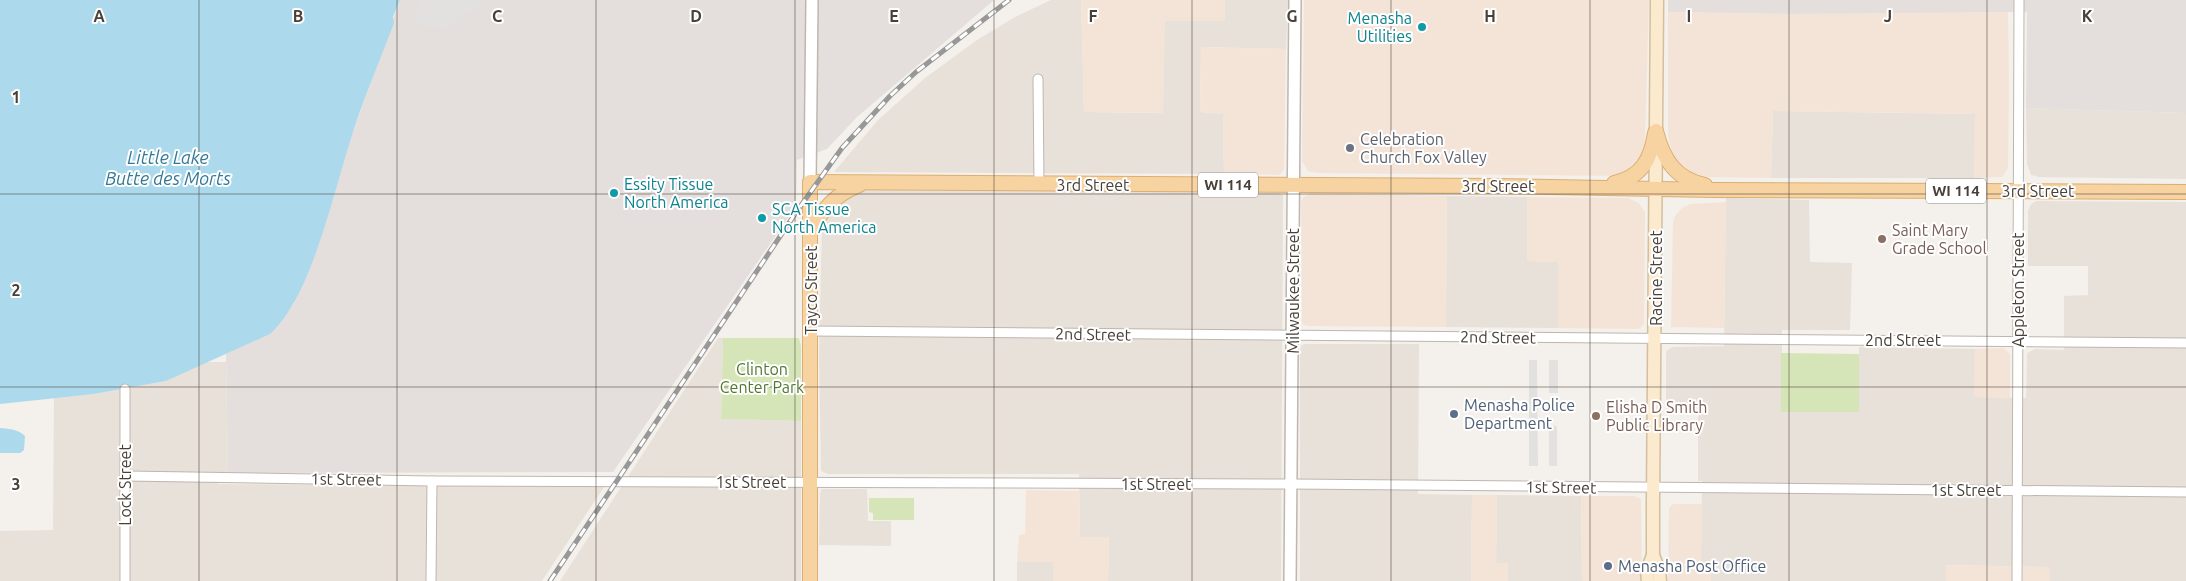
<svg xmlns="http://www.w3.org/2000/svg" width="2186" height="581" font-family="Ubuntu,sans-serif">
	<style>
		.residential { fill: #e8e1d9 }
		.commercial { fill: #f4e4d8 }
		.industrial { fill: #e4dfdc }
		.green { fill: #d6e5b7 }
		.parking { fill: #e3e1df }
		.water { fill: #acdaec }
		.lines { fill: none; stroke-linecap: round; stroke-linejoin: round }
		.minor-casing { stroke: #bfb6ae; stroke-width: 11 }
		.tertiary-casing { stroke: #bfb6ae; stroke-width: 14 }
		.secondary-casing { stroke: #d3bf9f; stroke-width: 15 }
		.primary-casing { stroke: #dcae71; stroke-width: 16 }
		.minor { stroke: #fff; stroke-width: 9 }
		.tertiary { stroke: #fff; stroke-width: 11 }
		.secondary { stroke: #fbeace; stroke-width: 12 }
		.primary { stroke: #f7d3a1; stroke-width: 14 }
		.rail-casing { stroke: #989898; stroke-width: 5 }
		.rail { stroke: #fff; stroke-width: 3; stroke-dasharray: 9; stroke-linecap: butt }
		.grid { fill: none; stroke: #484039; stroke-width: 1; stroke-opacity: 0.55 }
		.culture-dot { fill: #0f9aa8; stroke: #fff; stroke-width: 2 }
		.worship-dot { fill: #6b7280; stroke: #fff; stroke-width: 2 }
		.education-dot { fill: #8d6e63; stroke: #fff; stroke-width: 2 }
		.service-dot { fill: #5c6f8a; stroke: #fff; stroke-width: 2 }
		.labels { text-anchor: middle; stroke-width: 4; stroke-linejoin: round; paint-order: stroke }
		.shield { fill: #fff; stroke: #7f7974; stroke-width: 1 }
		.shield-label { font-size: 15px; font-weight: bold; fill: #484039 }
		.culture-label { font-size: 16px; fill: #0d838f; stroke: #fff; text-anchor: start }
		.worship-label { font-size: 16px; fill: #5b616d; stroke: #fff; text-anchor: start }
		.street-label { font-size: 16px; fill: #484039; stroke: #fff }
		.education-label { font-size: 16px; fill: #785e54; stroke: #fff; text-anchor: start }
		.park-label { font-size: 16px; fill: #537630; stroke: #fff }
		.service-label { font-size: 16px; fill: #4e5e75; stroke: #fff; text-anchor: start }
		.water-label { font-size: 18px; font-style: italic; fill: #337995; stroke: #fff }
		.grid-label { font-size: 16px; text-anchor: middle; font-weight: bold; fill: #484039; stroke: #fff; stroke-width: 4; stroke-linejoin: round; paint-order: stroke }
	</style>
	<rect width="100%" height="100%" fill="#f4f0eb"/>
	<g class="residential">
		<polygon points="1051,0 1081,0 1084,112 1163,113 1164,21 1224,21 1225,0 1288,0 1286,49 1201,47 1200,112 1223,114 1224,174 834,172 878,120 925,78 977,40 1015,17"/>
		<polygon points="2026,108 2186,113 2186,179 2039,177 2031,175 2027,164"/>
		<polygon points="1773,111 1976,114 1974,178 1771,178"/>
		<polygon points="866,190 1148,191 1278,193 1283,195 1281,581 1108,581 1109,537 1080,537 1079,474 828,474 821,471 819,356 822,226 830,210 857,192"/>
		<polygon points="1447,196 1527,197 1527,261 1558,262 1558,328 1446,327"/>
		<polygon points="1726,198 1809,200 1810,262 1852,263 1850,330 1782,330 1782,412 1859,412 1859,347 1975,349 1975,397 2026,398 2027,353 2035,349 2064,350 2064,296 2088,295 2088,266 2028,266 2028,211 2031,204 2037,201 2186,202 2186,581 2050,581 2050,567 1947,565 1946,581 1711,581 1711,564 1701,564 1702,481 1698,481 1698,413 1666,413 1666,355 1667,350 1673,347 1724,346"/>
		<polygon points="718,338 723,338 721,419 801,421 801,581 560,581"/>
		<polygon points="1306,344 1419,344 1418,494 1472,495 1471,581 1300,581 1300,349 1302,345"/>
		<polygon points="204,362 226,362 228,473 218,478 218,484 604,487 542,581 0,581 0,531 53,530 54,398 94,394 166,381"/>
		<polygon points="822,489 867,489 868,521 891,521 891,546 819,545 820,493"/>
		<polygon points="1497,495 1581,496 1582,581 1508,581 1508,563 1496,563"/>
		<polygon points="1017,562 1054,562 1053,581 1017,581"/>
	</g>
	<g class="commercial">
		<polygon points="1081,0 1225,0 1225,21 1165,21 1163,113 1084,112"/>
		<polygon points="1304,0 1649,0 1645,142 1640,163 1623,176 1318,173 1308,171 1302,161"/>
		<polygon points="1668,12 1792,14 2008,12 2009,87 2008,168 2002,177 1974,178 1975,114 1773,111 1771,178 1707,177 1697,176 1681,169 1673,157 1668,136"/>
		<polygon points="1201,47 1286,49 1284,169 1280,175 1224,174 1223,114 1200,112"/>
		<polygon points="1310,193 1447,196 1446,327 1308,326 1302,324 1301,202 1303,198"/>
		<polygon points="1527,197 1628,198 1639,203 1645,212 1645,219 1644,323 1641,327 1638,329 1558,328 1558,262 1527,261"/>
		<polygon points="1726,202 1724,328 1671,327 1673,221 1675,216 1682,208 1690,204"/>
		<polygon points="2004,348 2010,354 2010,398 1974,397 1975,349"/>
		<polygon points="1026,490 1079,491 1080,537 1109,537 1108,581 1053,581 1053,562 1017,562 1019,535 1025,534"/>
		<polygon points="1472,495 1497,495 1496,563 1508,563 1508,581 1471,581"/>
		<polygon points="1581,496 1634,496 1641,499 1642,581 1582,581"/>
		<polygon points="1673,504 1702,504 1701,564 1711,564 1711,581 1668,581 1669,508"/>
		<polygon points="1946,565 2050,567 2050,581 1946,581"/>
	</g>
	<g class="industrial">
		<polygon points="400,0 994,0 857,117 827,149 797,160 796,206 613,472 228,473 226,354 243,345 293,305 320,240 349,143"/>
		<polygon points="1668,0 2186,0 2186,113 2026,108 2027,12 1792,14 1668,12"/>
	</g>
	<g class="green">
		<polygon points="723,338 799,338 801,346 801,421 721,419"/>
		<polygon points="1781,353 1859,354 1859,412 1781,412"/>
		<polygon points="869,498 914,498 914,520 873,520 873,513 869,512"/>
	</g>
	<g class="parking">
		<polygon points="419,0 487,0 445,27 416,25 416,11"/>
		<polygon points="1529,360 1537,360 1538,466 1529,466"/>
		<rect x="1549" y="360" width="9" height="33"/>
		<polygon points="1549,425 1557,426 1557,466 1549,466"/>
	</g>
	<g class="water">
		<path d="M0,0H400L393,17L394,23C379,63 361,104 349,145C332,198 311,297 270,334L166,381L94,394L0,404Z"/>
		<path d="M0,428C10,429 18,429 25,436L24,450L20,453H0Z"/>
	</g>
	<g class="lines">
		<g class="minor-casing">
			<g id="minor">
				<polyline points="1038,79 1039,185"/>
				<polyline points="811,331 2186,343"/>
				<polyline points="125,389 125,581"/>
				<polyline points="126,476 432,481 1291,484 2186,492"/>
				<polyline points="431,581 432,481"/>
				<polyline points="2017,581 2019,0"/>
			</g>
		</g>
		<g class="tertiary-casing">
			<g id="tertiary">
				<polyline points="810,182 812,0"/>
				<polyline points="1290,581 1295,0"/>
			</g>
		</g>
		<g class="secondary-casing">
			<g id="secondary">
				<polyline points="1657,0 1653,501 1653,555 1659,571 1660,581"/>
				<polyline points="1648,581 1647,571 1653,555"/>
			</g>
		</g>
		<g class="primary-casing">
			<g id="primary">
				<path d="M1656,131C1663,159 1675,179 1705,185"/>
				<path d="M1614,183C1642,177 1651,159 1655,133"/>
				<path d="M811,231C823,208 835,195 859,185"/>
				<polyline points="810,581 810,182 1500,186 1714,190 2186,192"/>
			</g>
		</g>
		<use href="#minor" class="minor"/>
		<use href="#tertiary" class="tertiary"/>
		<use href="#secondary" class="secondary"/>
		<use href="#primary" class="primary"/>
		<g class="rail-casing">
			<polyline id="rail" points="550,581 797,211 842,148 890,96 916,72 1009,0"/>
		</g>
		<use href="#rail" class="rail"/>
	</g>
	<path class="grid" d="M199,0V581M397,0V581M596,0V581M795,0V581M994,0V581M1192,0V581M1391,0V581M1590,0V581M1789,0V581M1987,0V581M0,194H2186M0,387H2186"/>
	<g class="culture-dot">
		<circle cx="1422" cy="27" r="5"/>
		<circle cx="614" cy="193" r="5"/>
		<circle cx="762" cy="218" r="5"/>
	</g>
	<circle class="worship-dot" cx="1350" cy="148" r="5"/>
	<g class="education-dot">
		<circle cx="1882" cy="239" r="5"/>
		<circle cx="1596" cy="416" r="5"/>
	</g>
	<g class="service-dot">
		<circle cx="1454" cy="414" r="5"/>
		<circle cx="1608" cy="566" r="5"/>
	</g>
	<g class="labels">
		<g class="shield">
			<rect x="1198" y="172.5" width="60" height="25" rx="4"/>
			<rect x="1926" y="178.5" width="60" height="25" rx="4"/>
		</g>
		<g class="shield-label">
			<text x="1228" y="190">WI 114</text>
			<text x="1956" y="196">WI 114</text>
		</g>
		<g class="culture-label">
			<text x="1412" y="24" text-anchor="end">Menasha<tspan x="1412" dy="18">Utilities</tspan></text>
			<text x="624" y="190">Essity Tissue<tspan x="624" dy="18">North America</tspan></text>
			<text x="772" y="215">SCA Tissue<tspan x="772" dy="18">North America</tspan></text>
		</g>
		<g class="worship-label">
			<text x="1360" y="145">Celebration<tspan x="1360" dy="18">Church Fox Valley</tspan></text>
		</g>
		<g class="street-label">
			<text x="1093" y="191">3rd Street</text>
			<text x="1498" y="192">3rd Street</text>
			<text x="2038" y="197">3rd Street</text>
			<text transform="translate(1656 278) rotate(-90)" y="6">Racine Street</text>
			<text transform="translate(811 290) rotate(-90)" y="6">Tayco Street</text>
			<text transform="translate(2018 290) rotate(-90)" y="6">Appleton Street</text>
			<text transform="translate(1293 291) rotate(-90)" y="6">Milwaukee Street</text>
			<text transform="translate(1093 334) rotate(1)" y="6">2nd Street</text>
			<text transform="translate(1498 337) rotate(1)" y="6">2nd Street</text>
			<text x="1903" y="346">2nd Street</text>
			<text transform="translate(346 479) rotate(1)" y="6">1st Street</text>
			<text x="751" y="488">1st Street</text>
			<text x="1156" y="490">1st Street</text>
			<text transform="translate(125 485) rotate(-90)" y="6">Lock Street</text>
			<text transform="translate(1561 487) rotate(1)" y="6">1st Street</text>
			<text x="1966" y="496">1st Street</text>
		</g>
		<g class="education-label">
			<text x="1892" y="236">Saint Mary<tspan x="1892" dy="18">Grade School</tspan></text>
			<text x="1606" y="413">Elisha D Smith<tspan x="1606" dy="18">Public Library</tspan></text>
		</g>
		<g class="park-label">
			<text x="762" y="375">Clinton<tspan x="762" dy="18">Center Park</tspan></text>
		</g>
		<g class="service-label">
			<text x="1464" y="411">Menasha Police<tspan x="1464" dy="18">Department</tspan></text>
			<text x="1618" y="572">Menasha Post Office</text>
		</g>
		<g class="water-label">
			<text x="168" y="164">Little Lake<tspan x="168" dy="21">Butte des Morts</tspan></text>
		</g>
	</g>
	<g class="grid-label">
		<text x="99" y="22">A</text>
		<text x="298" y="22">B</text>
		<text x="497" y="22">C</text>
		<text x="696" y="22">D</text>
		<text x="894" y="22">E</text>
		<text x="1093" y="22">F</text>
		<text x="1292" y="22">G</text>
		<text x="1490" y="22">H</text>
		<text x="1689" y="22">I</text>
		<text x="1888" y="22">J</text>
		<text x="2087" y="22">K</text>
		<text x="16" y="103">1</text>
		<text x="16" y="296">2</text>
		<text x="16" y="490">3</text>
	</g>
</svg>
